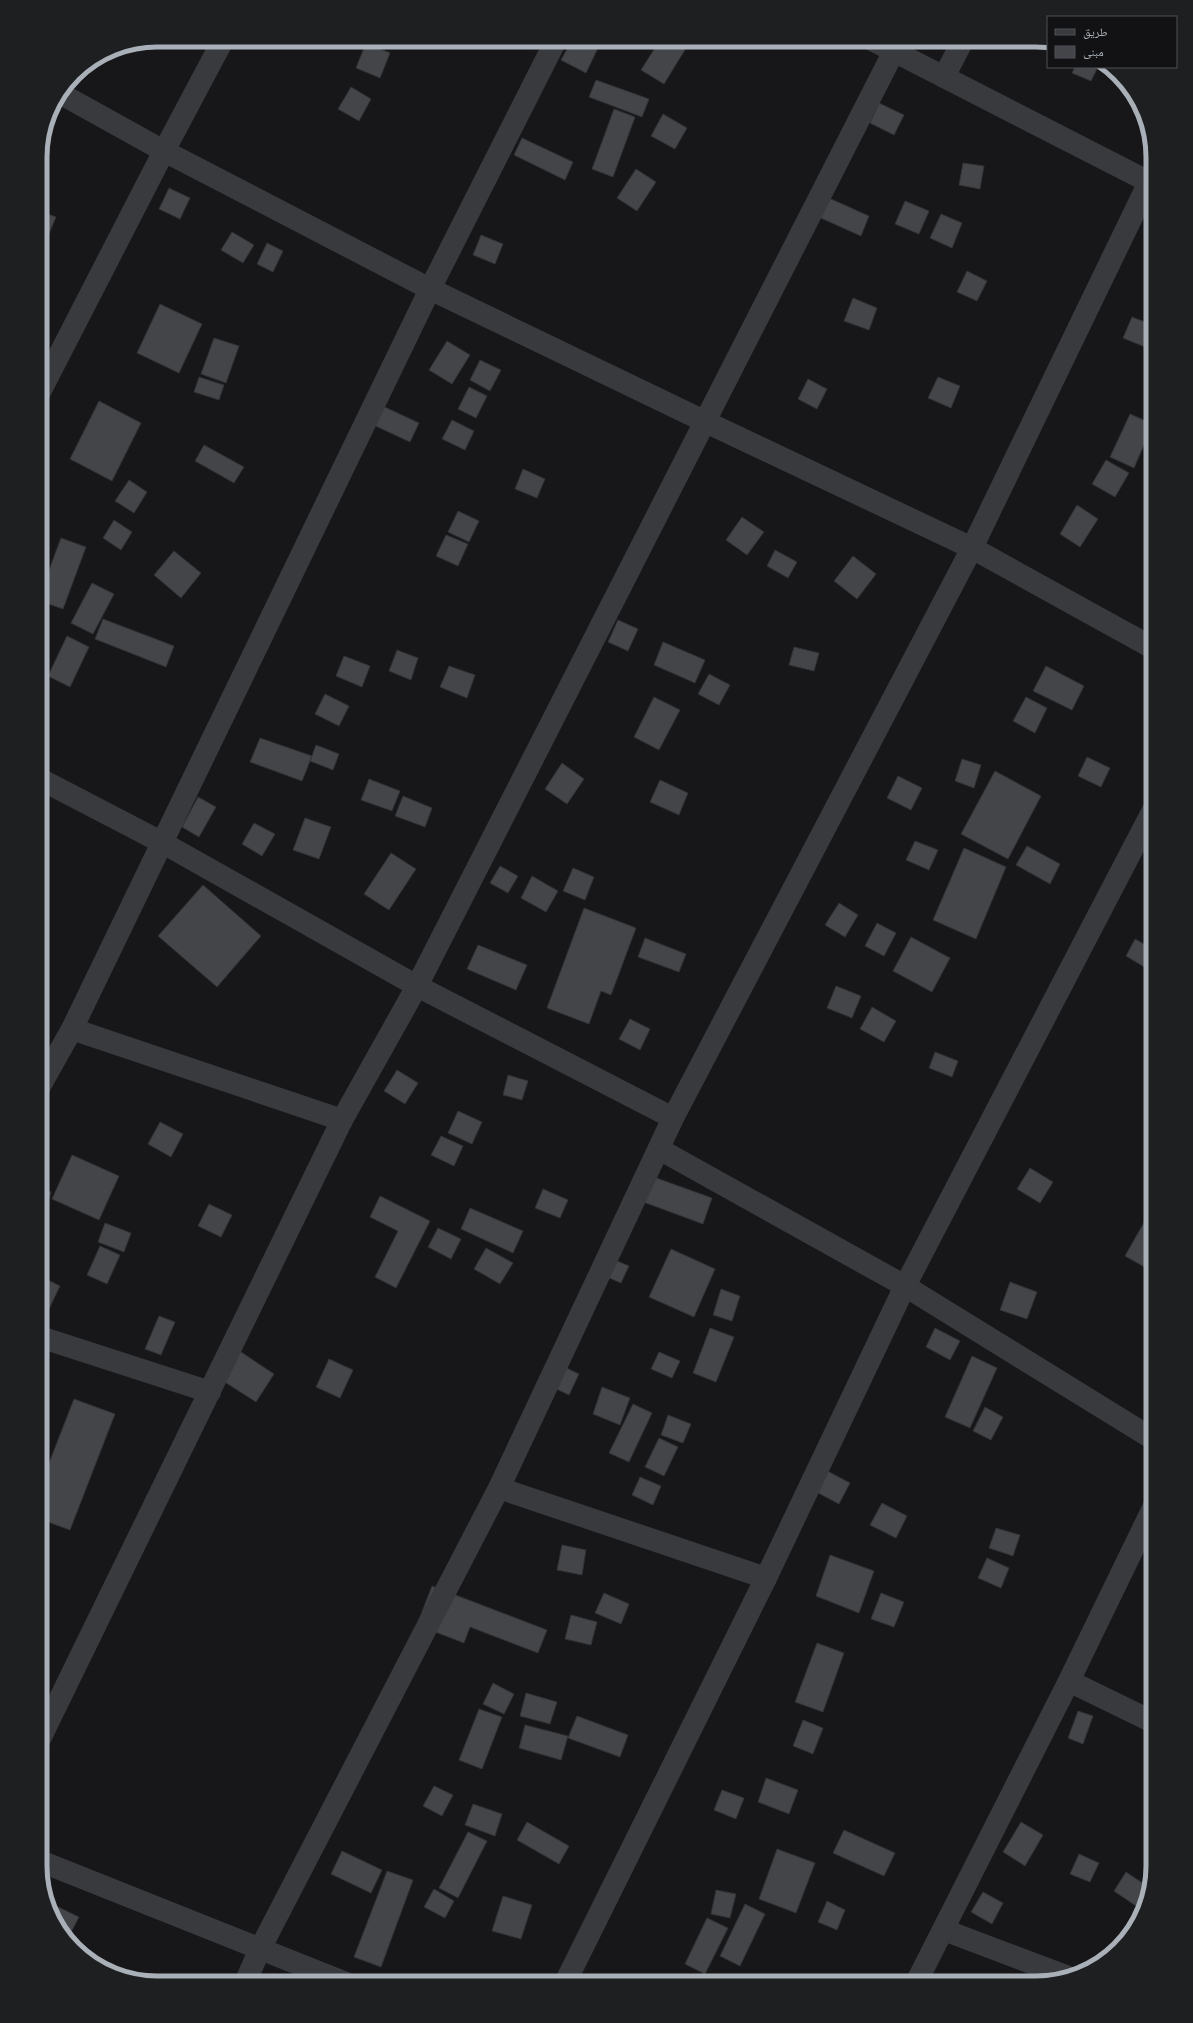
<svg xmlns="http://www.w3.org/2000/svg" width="1193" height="2023" font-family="Quicksand,'Noto Naskh Arabic',sans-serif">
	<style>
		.building { fill: #444549; stroke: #313235 }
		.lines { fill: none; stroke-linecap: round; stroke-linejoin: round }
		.street { stroke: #383a3e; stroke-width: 22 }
		.rim { fill: none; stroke: #aab0b8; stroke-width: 5 }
	</style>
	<rect width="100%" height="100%" fill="#171719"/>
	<g class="building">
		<polygon points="572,40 583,40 598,48 586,73 561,60"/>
		<polygon points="660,40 691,40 664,84 641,70"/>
		<polygon points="366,43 390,53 380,78 356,68"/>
		<polygon points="1075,67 1098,67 1091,81 1072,73"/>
		<polygon points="596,80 649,99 642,117 589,97"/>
		<polygon points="351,87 371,99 359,121 338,109"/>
		<polygon points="879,103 904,115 894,135 870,123"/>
		<polygon points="614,109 635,117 613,177 592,169"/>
		<polygon points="663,114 687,128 675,149 651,136"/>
		<polygon points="522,138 573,162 565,180 514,155"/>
		<polygon points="963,163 984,166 980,189 959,185"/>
		<polygon points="636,169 656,182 637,211 617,198"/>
		<polygon points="169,188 190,198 180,219 159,209"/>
		<polygon points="822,195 869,216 861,236 814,215"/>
		<polygon points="905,201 929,211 919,234 895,224"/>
		<polygon points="40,211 56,217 45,243 40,241"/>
		<polygon points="941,214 962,223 952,248 930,238"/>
		<polygon points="232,232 254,245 243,263 221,250"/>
		<polygon points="481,235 503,244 495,264 473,255"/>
		<polygon points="267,243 283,251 273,272 257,264"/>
		<polygon points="967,271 987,281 977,301 957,292"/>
		<polygon points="853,298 877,308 869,330 844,321"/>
		<polygon points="160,304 202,324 179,373 137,353"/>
		<polygon points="1132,317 1153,325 1145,347 1123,338"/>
		<polygon points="214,338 239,346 226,383 201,374"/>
		<polygon points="447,341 470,355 452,384 429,370"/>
		<polygon points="480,360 501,370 490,391 470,380"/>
		<polygon points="199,377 224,385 219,400 194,392"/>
		<polygon points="938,377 960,386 951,408 928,398"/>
		<polygon points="808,379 827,389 817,409 798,399"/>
		<polygon points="469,387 487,396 476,418 458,409"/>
		<polygon points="99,401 141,423 112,481 70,459"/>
		<polygon points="376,403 419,423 410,442 367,422"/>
		<polygon points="1130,414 1153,424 1134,468 1110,457"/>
		<polygon points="452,420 474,431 465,450 442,439"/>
		<polygon points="204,445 244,467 234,483 195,461"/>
		<polygon points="1153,451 1153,472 1145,467"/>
		<polygon points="1106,460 1129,473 1115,497 1092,484"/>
		<polygon points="523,469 545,479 537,498 515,489"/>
		<polygon points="129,480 147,492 134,513 115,501"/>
		<polygon points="1077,505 1098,519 1080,547 1060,534"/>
		<polygon points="458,511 479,521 469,542 448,532"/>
		<polygon points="742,517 764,532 747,555 726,540"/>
		<polygon points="114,520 132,532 121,550 103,538"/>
		<polygon points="446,535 468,544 458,566 436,556"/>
		<polygon points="61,538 86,547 63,609 40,601 40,594"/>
		<polygon points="775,550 797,562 788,578 767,566"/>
		<polygon points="174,551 201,573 181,598 154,575"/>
		<polygon points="853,556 876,574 857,599 834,581"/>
		<polygon points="92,583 114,594 93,634 71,623"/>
		<polygon points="40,616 48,620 40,636"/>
		<polygon points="103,619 174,646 166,667 95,639"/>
		<polygon points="618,620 638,629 628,651 608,642"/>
		<polygon points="67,636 89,647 70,687 48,676"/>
		<polygon points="663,642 705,660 695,683 654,665"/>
		<polygon points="794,647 819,653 814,671 789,665"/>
		<polygon points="397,650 418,658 411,680 389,671"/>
		<polygon points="344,656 370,666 362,687 336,676"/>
		<polygon points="449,666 475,675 467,698 440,687"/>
		<polygon points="1046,666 1084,686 1072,710 1033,691"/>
		<polygon points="709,674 730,685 719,705 698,694"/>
		<polygon points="325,694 349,706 339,726 315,714"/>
		<polygon points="654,697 680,710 659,750 634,737"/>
		<polygon points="1026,697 1047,708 1035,733 1013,721"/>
		<polygon points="260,738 312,756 302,781 250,762"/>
		<polygon points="316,745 339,754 333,770 310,761"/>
		<polygon points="1087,757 1110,768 1101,787 1078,776"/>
		<polygon points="962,759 981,765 974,788 955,781"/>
		<polygon points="562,763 584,779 567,804 545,789"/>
		<polygon points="995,771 1041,796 1008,859 961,834"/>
		<polygon points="898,776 922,788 911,810 887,798"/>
		<polygon points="369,779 400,791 392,811 361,800"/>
		<polygon points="660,780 688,793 679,815 650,802"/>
		<polygon points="403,796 432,808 425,827 395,816"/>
		<polygon points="198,797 216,807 199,837 182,827"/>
		<polygon points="305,818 331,827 319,859 293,850"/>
		<polygon points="254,823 275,834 262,856 242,844"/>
		<polygon points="915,841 938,850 929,870 906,860"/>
		<polygon points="1027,846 1060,864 1050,884 1016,865"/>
		<polygon points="964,848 1006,867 976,939 933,920"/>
		<polygon points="391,853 416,869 389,910 364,894"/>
		<polygon points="500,866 518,876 508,893 490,883"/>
		<polygon points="573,868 594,877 585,900 563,891"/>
		<polygon points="532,876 558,891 546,912 521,898"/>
		<polygon points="203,885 261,936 217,987 158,936"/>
		<polygon points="839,903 858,915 845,937 825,925"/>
		<polygon points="584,908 636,928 611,995 601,991 589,1024 547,1008"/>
		<polygon points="877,923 896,933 884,956 865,946"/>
		<polygon points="911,937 950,958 932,992 893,971"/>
		<polygon points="645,938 686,954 679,972 638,957"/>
		<polygon points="1135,939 1153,949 1153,955 1146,968 1126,956"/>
		<polygon points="478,945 527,965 516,990 467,969"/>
		<polygon points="836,986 861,996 852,1018 827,1008"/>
		<polygon points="872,1007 896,1021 884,1042 860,1029"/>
		<polygon points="630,1019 650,1029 640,1050 619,1039"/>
		<polygon points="935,1052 958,1061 952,1077 929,1068"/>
		<polygon points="397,1070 418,1083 405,1104 384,1091"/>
		<polygon points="508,1075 528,1081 522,1100 503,1095"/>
		<polygon points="458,1111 482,1122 472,1144 448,1133"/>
		<polygon points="160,1122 183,1134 171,1157 148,1144"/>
		<polygon points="441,1136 463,1146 454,1166 431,1155"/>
		<polygon points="72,1155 119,1176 99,1220 52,1199"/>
		<polygon points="1030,1168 1053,1182 1040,1203 1017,1189"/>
		<polygon points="648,1175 712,1198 703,1224 638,1200"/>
		<polygon points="40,1189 51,1192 45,1215 40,1214"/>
		<polygon points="543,1189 568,1200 560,1218 535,1208"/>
		<polygon points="380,1196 430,1221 396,1288 375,1277 398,1231 370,1217"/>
		<polygon points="209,1204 232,1215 221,1237 198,1226"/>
		<polygon points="470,1208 523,1231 513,1253 461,1229"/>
		<polygon points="1146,1219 1153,1224 1153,1259 1148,1269 1125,1256"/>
		<polygon points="105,1223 131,1233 124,1252 98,1242"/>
		<polygon points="438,1228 461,1239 451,1259 428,1247"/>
		<polygon points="100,1246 120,1255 107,1284 87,1275"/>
		<polygon points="486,1248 513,1263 500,1284 474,1269"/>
		<polygon points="671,1249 715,1269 694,1317 649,1297"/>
		<polygon points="605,1256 629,1266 621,1283 598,1273"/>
		<polygon points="40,1276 60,1286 48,1311 40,1307"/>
		<polygon points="1010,1282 1037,1292 1027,1319 1000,1310"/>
		<polygon points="721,1289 740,1296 732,1321 713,1315"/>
		<polygon points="159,1316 175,1322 161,1355 145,1349"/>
		<polygon points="710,1328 734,1337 716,1382 693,1373"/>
		<polygon points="935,1328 960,1341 950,1360 926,1347"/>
		<polygon points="238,1350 274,1374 256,1402 220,1379"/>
		<polygon points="659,1352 680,1361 672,1378 651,1369"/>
		<polygon points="972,1356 997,1368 970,1428 945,1417"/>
		<polygon points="329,1359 353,1370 340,1398 316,1387"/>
		<polygon points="556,1363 579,1374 569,1395 546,1384"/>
		<polygon points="602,1387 630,1398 620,1425 593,1414"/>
		<polygon points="74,1399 115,1414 70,1530 40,1519 40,1486"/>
		<polygon points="633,1404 652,1413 629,1462 609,1453"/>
		<polygon points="985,1407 1003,1417 991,1440 973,1431"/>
		<polygon points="668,1415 691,1424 683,1443 661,1435"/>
		<polygon points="659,1438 678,1447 664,1476 645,1467"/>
		<polygon points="818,1466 850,1483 839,1504 807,1487"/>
		<polygon points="640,1477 661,1486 653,1505 632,1495"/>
		<polygon points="882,1503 907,1516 896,1538 870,1525"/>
		<polygon points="996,1528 1020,1535 1013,1556 989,1548"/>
		<polygon points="562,1545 586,1550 582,1575 557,1570"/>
		<polygon points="830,1555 874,1571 859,1613 816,1596"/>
		<polygon points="987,1558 1009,1568 1001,1588 978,1578"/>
		<polygon points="432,1586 547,1630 538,1653 470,1627 464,1643 417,1625"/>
		<polygon points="604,1593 629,1604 621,1624 595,1613"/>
		<polygon points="881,1593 904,1602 894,1627 871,1619"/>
		<polygon points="571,1615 597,1622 591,1645 565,1639"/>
		<polygon points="817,1643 844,1653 823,1712 795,1702"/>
		<polygon points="493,1683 514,1694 504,1714 483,1704"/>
		<polygon points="526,1693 557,1702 550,1724 520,1716"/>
		<polygon points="479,1709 502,1717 482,1769 459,1760"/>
		<polygon points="1078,1711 1093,1716 1083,1744 1068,1738"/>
		<polygon points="577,1716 628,1735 620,1757 568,1738"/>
		<polygon points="803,1720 823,1728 813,1754 793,1746"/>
		<polygon points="525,1725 568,1736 561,1760 519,1748"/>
		<polygon points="766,1778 798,1790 789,1814 758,1802"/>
		<polygon points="434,1786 453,1795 442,1816 423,1806"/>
		<polygon points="722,1790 744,1798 736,1819 714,1810"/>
		<polygon points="473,1804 502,1814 495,1836 465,1825"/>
		<polygon points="527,1822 569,1846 559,1864 517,1840"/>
		<polygon points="1021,1822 1043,1835 1025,1866 1003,1852"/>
		<polygon points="844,1830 895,1853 884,1876 833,1853"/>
		<polygon points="468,1832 487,1841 458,1898 439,1888"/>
		<polygon points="777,1849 815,1863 796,1913 759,1899"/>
		<polygon points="342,1851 382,1870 371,1893 331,1874"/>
		<polygon points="1079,1854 1099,1863 1090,1882 1070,1874"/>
		<polygon points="387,1871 413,1880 381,1967 354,1957"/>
		<polygon points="1126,1872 1147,1886 1139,1908 1114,1891"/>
		<polygon points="434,1889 454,1901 445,1918 424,1907"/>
		<polygon points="716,1890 736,1894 730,1918 711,1914"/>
		<polygon points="983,1892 1003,1903 992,1924 971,1912"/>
		<polygon points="503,1896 532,1905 521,1939 492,1931"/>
		<polygon points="827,1901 845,1910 837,1930 818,1922"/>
		<polygon points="745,1904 765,1914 740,1966 720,1956"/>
		<polygon points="54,1905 79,1917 69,1936 52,1918 51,1911"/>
		<polygon points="707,1918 728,1928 705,1974 685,1964"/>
	</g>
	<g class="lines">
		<g class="street">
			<polyline points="872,40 1153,184"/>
			<polyline points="944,77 963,40"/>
			<polyline points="61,94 164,151 430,289 706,422 972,548 1153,648"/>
			<polyline points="40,392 164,151 223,40"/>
			<polyline points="40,779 163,843 417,986 673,1118"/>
			<polyline points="72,1029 342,1120"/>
			<polyline points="40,1086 72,1029 430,289 556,40"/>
			<polyline points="659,1149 905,1286 1153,1439"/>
			<polyline points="40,1337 210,1392"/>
			<polyline points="499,1488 766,1578"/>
			<polyline points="1069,1681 1153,1722"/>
			<polyline points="40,1739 342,1120 417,986 894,51"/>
			<polyline points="40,1861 346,1983"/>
			<polyline points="944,1930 1066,1976"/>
			<polyline points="245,1983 260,1949 499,1488 673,1118 972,548 1149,182"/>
			<polyline points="565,1983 766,1578 905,1286 1153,810"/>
			<polyline points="916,1983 1069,1681 1153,1508"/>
		</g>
	</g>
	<path d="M0 0H1193V2023H0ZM157 47H1036A110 110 0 0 1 1146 157V1866A110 110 0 0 1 1036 1976H157A110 110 0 0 1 47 1866V157A110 110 0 0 1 157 47Z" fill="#1e1f21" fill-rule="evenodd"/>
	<path class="rim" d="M157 47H1036A110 110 0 0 1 1146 157V1866A110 110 0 0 1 1036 1976H157A110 110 0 0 1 47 1866V157A110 110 0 0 1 157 47Z"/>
	<rect x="1047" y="16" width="130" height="52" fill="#121214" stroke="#4f5156"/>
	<rect x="1055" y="29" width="20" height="6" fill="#383a3e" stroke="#4f5156"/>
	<text x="1083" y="36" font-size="12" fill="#aab0b8">طريق</text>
	<rect x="1055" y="46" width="20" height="12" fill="#444549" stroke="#4f5156"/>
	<text x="1083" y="56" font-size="12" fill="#aab0b8">مبنى</text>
</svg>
